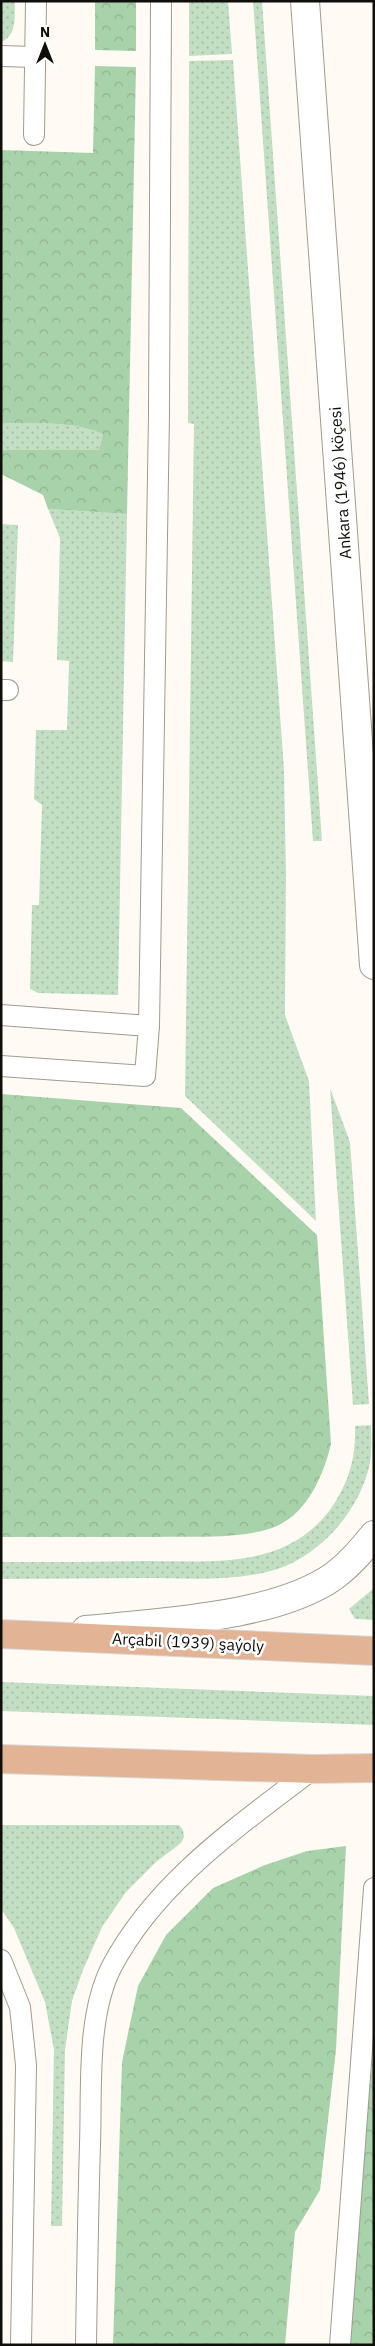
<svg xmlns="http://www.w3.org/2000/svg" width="375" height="2346" font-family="'IBM Plex Sans',sans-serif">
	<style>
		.grass { fill: url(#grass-dots) }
		.forest { fill: url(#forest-crowns) }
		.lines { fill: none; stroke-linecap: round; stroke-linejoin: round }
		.lane-casing { stroke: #a09b90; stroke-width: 22 }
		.secondary-casing { stroke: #a09b90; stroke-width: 30 }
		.primary-casing { stroke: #d9d8d8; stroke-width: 30 }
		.lane { stroke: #fff; stroke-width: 20 }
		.secondary { stroke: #fff; stroke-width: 28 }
		.primary { stroke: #e2b394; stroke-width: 28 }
		.labels { text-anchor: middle; stroke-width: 5; stroke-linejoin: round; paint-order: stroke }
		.street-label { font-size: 16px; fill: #100e0b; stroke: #fff }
	</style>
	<defs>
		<pattern id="grass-dots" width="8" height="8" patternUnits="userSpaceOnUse" patternTransform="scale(1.25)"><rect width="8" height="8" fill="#c2dec3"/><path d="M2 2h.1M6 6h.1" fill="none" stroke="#a6bda6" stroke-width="1.8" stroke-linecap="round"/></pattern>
		<pattern id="forest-crowns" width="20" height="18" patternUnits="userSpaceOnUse" patternTransform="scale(1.25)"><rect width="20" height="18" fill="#a8d2a9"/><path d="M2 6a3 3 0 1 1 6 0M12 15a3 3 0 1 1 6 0" fill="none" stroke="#90b390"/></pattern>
	</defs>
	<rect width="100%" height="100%" fill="#fffbf4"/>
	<g class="grass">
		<path d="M1,1H15C14,16 18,35 1,42Z"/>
		<polygon points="189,1 228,1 232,54 189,56"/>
		<polygon points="253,1 262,1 322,841 313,841"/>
		<polygon points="233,60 284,770 286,875 285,1015 309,1081 316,1221 185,1096 194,424 188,423 189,61"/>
		<path d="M1,423C35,424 72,420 103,434L99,451L1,450Z"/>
		<polygon points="48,509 127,514 118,995 38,993 30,989 32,905 39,905 42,805 34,799 36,730 67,730 69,661 57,660 60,538"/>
		<polygon points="1,524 18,525 13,662 1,661"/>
		<polygon points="330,1088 350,1142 369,1404 353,1405"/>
		<path d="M371,1425C371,1438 372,1451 370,1463C360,1511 319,1558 271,1571C230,1582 185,1578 142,1578C95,1578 48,1579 1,1579V1562C49,1562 97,1562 145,1561C215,1561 290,1570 334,1504C350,1479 356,1456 355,1426Z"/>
		<polygon points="374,1588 374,1620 355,1619 349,1609"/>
		<polygon points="1,1682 374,1696 374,1725 1,1711"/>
		<polygon points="1,1825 179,1825 183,1830 184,1837 181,1843 156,1862 126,1892 102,1927 83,1970 72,2001 65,2050 62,2226 51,2226 54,2050 45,2002 14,1928 1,1909"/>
	</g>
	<g class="forest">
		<polygon points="95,1 136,1 136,51 95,50"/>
		<path d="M95,66L136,67L127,514L48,509L43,495L1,474V450H99L103,434C72,420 34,424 1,423V150L93,153Z"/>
		<path d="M1,1094L181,1108L317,1235L331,1444C324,1474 308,1511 279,1525C247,1540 193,1536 158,1537C106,1537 53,1537 1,1537Z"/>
		<polygon points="346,1846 336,2050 320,2190 295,2232 285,2345 113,2345 122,2062 138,1986 166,1935 213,1888 265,1865 307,1851"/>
		<polygon points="374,2047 374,2345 350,2345 357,2208"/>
	</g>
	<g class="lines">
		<g class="lane-casing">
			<g id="lane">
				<polyline points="1,56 35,57"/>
				<polyline points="34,135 36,1"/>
				<polyline points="1,690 8,690"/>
				<polyline points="1,1015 149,1026"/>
				<polyline points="1,1066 145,1076 149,1026 159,414 161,1"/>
				<polyline points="1,1960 20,2007 26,2065 21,2345"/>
				<path d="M86,2345C87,2278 88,2211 90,2144C92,2089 86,2016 112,1966C157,1881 239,1826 313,1769"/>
				<polyline points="340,2345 374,1888"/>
			</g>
		</g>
		<g class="secondary-casing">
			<g id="secondary">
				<polyline points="305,1 374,965"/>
				<path d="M86,1630C158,1622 275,1618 334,1576C349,1565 363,1549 374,1535"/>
			</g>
		</g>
		<g class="primary-casing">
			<g id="primary">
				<polyline points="1,1634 374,1651"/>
				<polyline points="1,1759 313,1769 374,1768"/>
			</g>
		</g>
		<use href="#lane" class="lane"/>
		<use href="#secondary" class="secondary"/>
		<use href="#primary" class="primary"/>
	</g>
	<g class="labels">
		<g class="street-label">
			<text transform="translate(340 483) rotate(-94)" y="6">Ankara (1946) köçesi</text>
			<text transform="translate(188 1642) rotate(3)" y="6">Arçabil (1939) şaýoly</text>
		</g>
	</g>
	<rect width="375" height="2346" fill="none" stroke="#100e0b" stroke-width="5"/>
	<g transform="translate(45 45)" stroke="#ffffff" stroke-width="4" paint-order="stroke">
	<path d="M0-4L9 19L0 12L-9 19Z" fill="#100e0b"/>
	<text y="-8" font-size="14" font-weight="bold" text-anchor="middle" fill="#100e0b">N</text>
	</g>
</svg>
